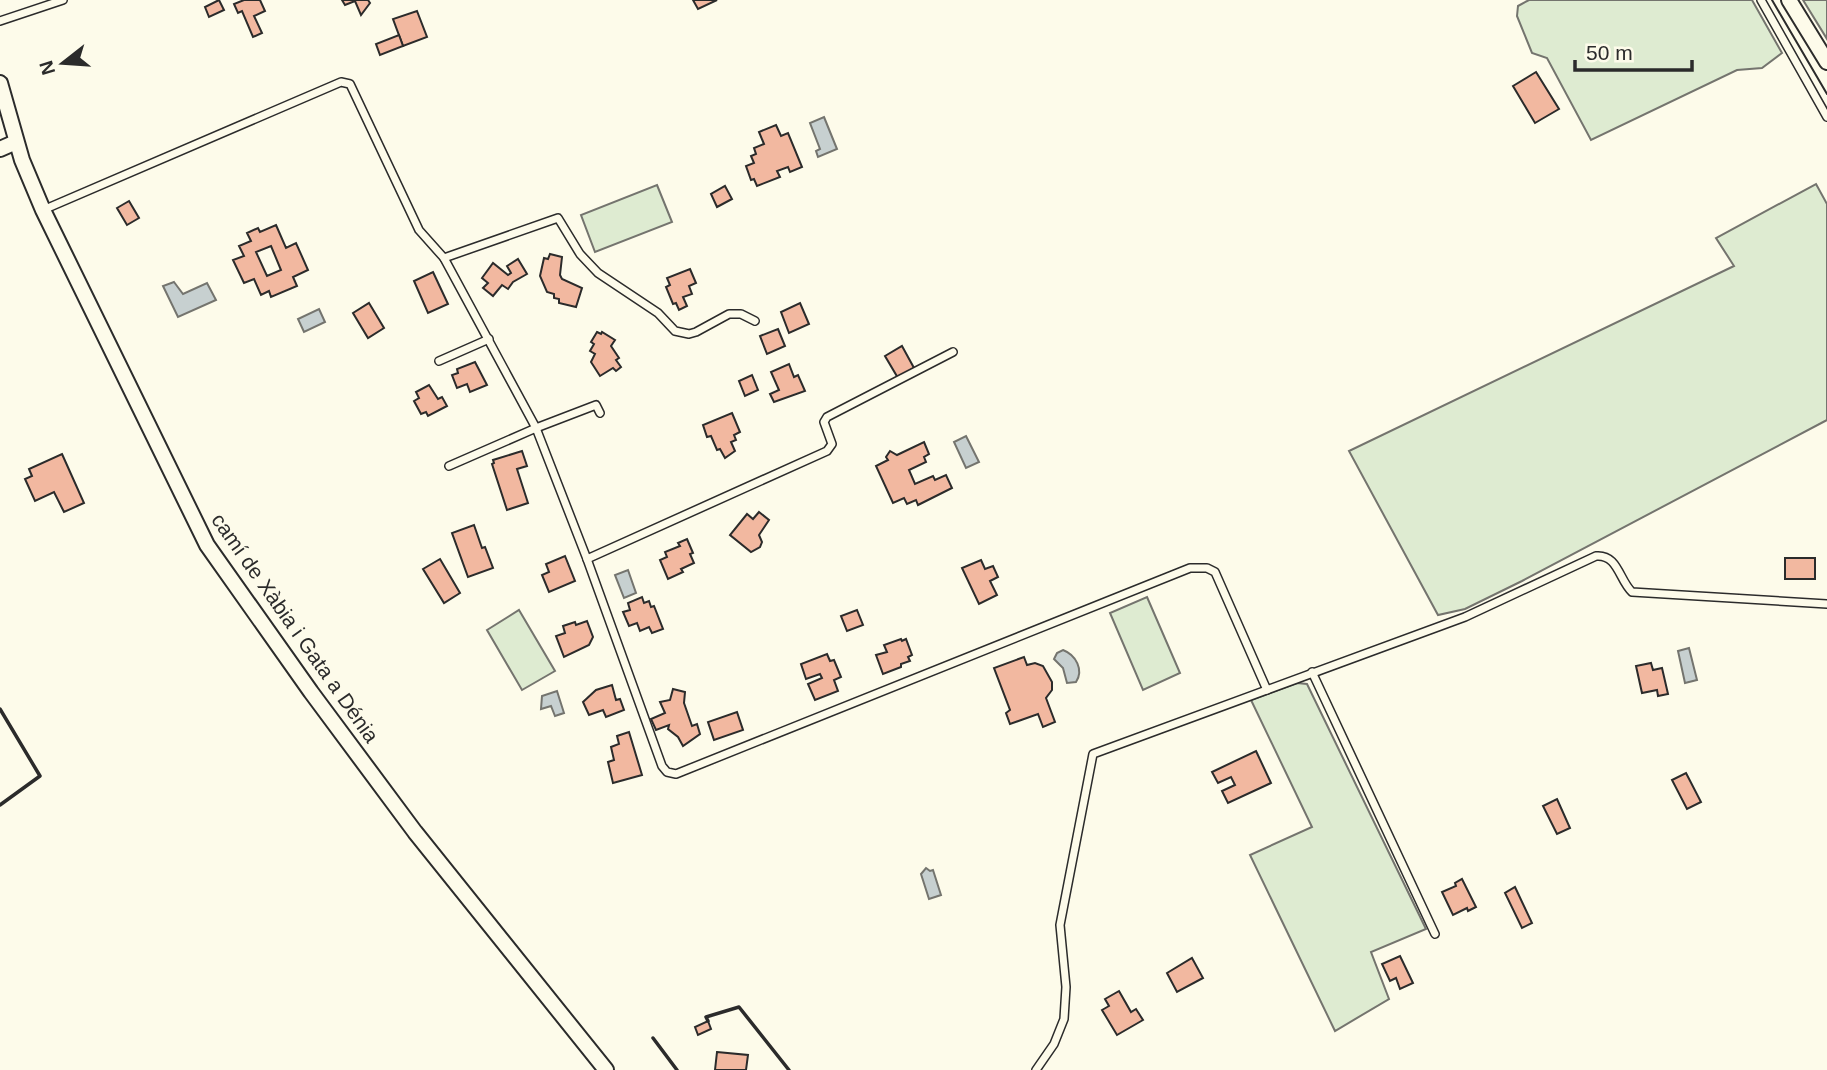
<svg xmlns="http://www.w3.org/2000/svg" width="1827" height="1070" font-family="Arial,sans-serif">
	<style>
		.green { fill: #deebd1; stroke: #74746e; stroke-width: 2 }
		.water { fill: #c7d0d0; stroke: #74746e; stroke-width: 2 }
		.building { fill: #f2b8a0; stroke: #2b2b2b; stroke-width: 2; fill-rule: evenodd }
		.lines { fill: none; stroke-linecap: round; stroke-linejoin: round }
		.service-casing { stroke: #2b2b2b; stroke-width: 10 }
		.minor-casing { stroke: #2b2b2b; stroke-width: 18 }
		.service { stroke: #fdfbea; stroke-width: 7 }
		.minor { stroke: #fdfbea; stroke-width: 14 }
		.tram { stroke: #2b2b2b; stroke-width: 2 }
		.wall { stroke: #2b2b2b; stroke-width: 3.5 }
		.labels { text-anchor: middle; stroke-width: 5; stroke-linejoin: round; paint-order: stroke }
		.street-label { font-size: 21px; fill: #2b2b2b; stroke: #fdfbea }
	</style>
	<rect width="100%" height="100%" fill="#fdfbea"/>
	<g class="green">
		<polygon points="1529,0 1752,0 1782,53 1762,68 1737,70 1591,140 1547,58 1532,53 1517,16 1518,6"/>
		<polygon points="1803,0 1827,0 1827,39"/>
		<polygon points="1816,184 1827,204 1827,420 1522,581 1465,609 1438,615 1349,451 1734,266 1716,238"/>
		<polygon points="657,185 672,222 595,252 581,215"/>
		<polygon points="1147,597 1180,673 1143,690 1110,613"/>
		<polygon points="519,610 555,671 522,690 487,630"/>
		<polygon points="1297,683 1307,684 1426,929 1371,952 1389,999 1335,1031 1250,855 1312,827 1251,700"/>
	</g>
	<g class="water">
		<polygon points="824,117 837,149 818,157 816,151 820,149 810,123"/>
		<polygon points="174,282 183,294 207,283 216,300 178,317 163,286"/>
		<polygon points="319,309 325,322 304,332 298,319"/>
		<polygon points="966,436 979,462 966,468 954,442"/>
		<polygon points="628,570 636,593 624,598 615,575"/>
		<polygon points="1689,648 1697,680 1685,683 1678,651"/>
		<path d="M1063,650C1076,655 1084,670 1076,682L1067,683L1063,668L1054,659L1057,653Z"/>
		<polygon points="557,691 564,713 555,716 551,706 541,709 542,696"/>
		<polygon points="926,868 930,871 933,870 941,895 929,899 921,874"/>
	</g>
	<g class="building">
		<polygon points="219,0 224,10 209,17 205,7"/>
		<polygon points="244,0 260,0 265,11 254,16 262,33 253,37 242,11 238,13 234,4"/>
		<polygon points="342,0 368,0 370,3 361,15 355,1 345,5"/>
		<polygon points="693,0 717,0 698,9"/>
		<polygon points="417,11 427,37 403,46 393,19"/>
		<polygon points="399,35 403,46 380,55 376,44"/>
		<polygon points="1536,72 1559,109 1535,123 1513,86"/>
		<polygon points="776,125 781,136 788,133 802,167 790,172 788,167 777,171 780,177 757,186 754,179 751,180 746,166 754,163 751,156 756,154 754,148 764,144 759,132"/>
		<polygon points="725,186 732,199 717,207 711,194"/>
		<polygon points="129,201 139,218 127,225 117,208"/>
		<path d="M276,225L286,248L296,243L308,270L293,277L297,286L271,297L269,291L261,295L254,279L244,283L233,260L244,256L239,246L251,241L247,233L258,228L260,232ZM271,246L281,270L267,276L256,252Z"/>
		<polygon points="550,254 562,257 560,275 562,279 582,288 576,307 559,303 559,299 554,298 554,294 547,292 540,276 544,258 548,259"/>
		<polygon points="518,259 527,274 513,282 508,289 502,285 493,296 483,288 488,283 482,278 493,263 508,275 511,273 507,266"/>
		<polygon points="690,269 696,283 689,286 692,294 683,297 687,306 679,310 676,303 673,304 666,287 670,285 667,278"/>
		<polygon points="433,272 448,304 428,313 414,281"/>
		<polygon points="369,303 384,328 368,338 353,313"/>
		<polygon points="800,303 809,324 789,333 781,312"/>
		<polygon points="778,329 785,346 767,354 760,336"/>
		<polygon points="597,332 601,334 602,332 615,340 611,346 619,358 616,360 621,367 616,371 613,368 600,376 591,362 595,354 590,351 594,344 591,342"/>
		<polygon points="902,346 914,368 898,378 885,356"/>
		<polygon points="475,362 487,385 470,392 467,384 457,388 452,375 458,373 457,369"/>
		<polygon points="789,364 794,377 798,375 805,391 774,402 770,394 779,390 771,372"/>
		<polygon points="752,375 758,390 745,396 739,381"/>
		<polygon points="429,385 438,399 442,397 447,406 428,416 426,412 421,414 414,401 419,398 416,392"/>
		<polygon points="732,413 740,432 734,435 736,440 731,442 735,451 725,458 720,449 717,450 711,436 707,437 703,425"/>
		<polygon points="924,442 929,454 924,457 926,462 909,470 915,484 933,476 935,480 946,475 952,488 918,505 916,500 907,504 904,498 893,503 876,466 888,460 886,457 890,451 897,455"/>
		<polygon points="522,451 527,466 517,469 528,503 507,510 492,464 494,463 493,460"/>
		<polygon points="62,454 84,503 64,512 54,492 35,501 25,479 32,476 29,469"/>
		<polygon points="759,512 769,520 759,535 762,542 760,547 751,552 730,535 747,514 753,519"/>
		<polygon points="474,525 482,548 485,547 493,568 468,577 452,533"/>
		<polygon points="687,539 693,553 690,554 694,563 681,569 683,572 668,579 660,560 667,557 665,552 680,546 678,543"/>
		<polygon points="565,556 575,581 549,592 542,575 549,572 546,564"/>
		<rect x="1785" y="558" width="30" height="21"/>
		<polygon points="440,559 460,593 444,603 423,569"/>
		<polygon points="981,560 985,569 993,566 998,577 990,581 997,595 979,604 962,568"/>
		<polygon points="642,597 644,603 649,601 651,607 654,606 663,629 652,633 649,627 640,631 637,623 629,626 623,612 630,610 628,603"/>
		<polygon points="857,610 863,625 847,631 841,616"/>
		<polygon points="587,621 593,637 589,645 564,657 556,636 565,633 563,626 575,622 576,625"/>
		<polygon points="901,639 902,641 906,639 912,655 908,657 910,661 901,664 901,667 883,674 876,655 887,652 884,645"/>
		<polygon points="827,654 830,661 834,660 841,677 834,680 838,691 815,700 808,684 822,678 820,674 806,679 801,664"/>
		<polygon points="1024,657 1027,665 1035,663 1043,666 1052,682 1052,690 1046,698 1055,722 1043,727 1038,714 1010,724 1006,713 1010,710 994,668"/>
		<polygon points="1651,663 1653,670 1662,668 1668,694 1658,696 1657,690 1642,693 1636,666"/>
		<polygon points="612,685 616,700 620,699 624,710 606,717 603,710 589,715 583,702 596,690"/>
		<polygon points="673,689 685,692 684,703 692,726 697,724 700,734 683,746 678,737 668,729 669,725 656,730 651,719 665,713 660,702 670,700"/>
		<polygon points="737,712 743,730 714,740 708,722"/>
		<polygon points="629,732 642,775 613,783 608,762 614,760 611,747 619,744 617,736"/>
		<polygon points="1256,751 1271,783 1228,803 1222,791 1235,785 1231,777 1218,783 1212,772"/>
		<polygon points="1686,773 1701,802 1687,809 1672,780"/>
		<polygon points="1557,799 1570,828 1557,834 1543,806"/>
		<polygon points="1462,879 1476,907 1468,911 1467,908 1453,915 1442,892 1456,886 1455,883"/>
		<polygon points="1515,887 1532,923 1522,928 1505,893"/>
		<polygon points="1400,956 1413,983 1400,989 1396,978 1390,981 1382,964"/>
		<polygon points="1192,958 1203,978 1177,992 1167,973"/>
		<polygon points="1119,991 1131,1012 1136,1009 1143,1020 1117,1035 1102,1010 1109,1006 1105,999"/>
		<polygon points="708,1021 711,1029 698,1035 695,1027"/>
		<polygon points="717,1052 748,1055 746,1070 715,1070"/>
	</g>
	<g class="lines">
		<g class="service-casing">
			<g id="service">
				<polyline points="1761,0 1827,117"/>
				<polyline points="0,21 63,0"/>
				<polyline points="43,210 341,82 350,84 419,230 444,258 536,428 587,559 662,766 667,772 676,774 1190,568 1207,568 1215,572 1267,690"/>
				<polyline points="444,258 558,218 580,254 598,273 658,313 675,331 689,334 696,332 729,314 741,314 755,321"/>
				<polyline points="439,361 489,339"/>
				<polyline points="449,466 536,428 596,405 600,413"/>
				<polyline points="587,559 827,451 832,444 824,422 827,417 953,352"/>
				<polyline points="1312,672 1435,934"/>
				<path d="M1036,1070L1054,1044L1064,1019L1066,987L1060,925L1093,754L1465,617L1596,556C1618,554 1619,580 1632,592L1827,604"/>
			</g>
		</g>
		<g class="minor-casing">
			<g id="minor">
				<polyline points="1789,0 1827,62"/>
				<polyline points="0,83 22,160 43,210 207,545 311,692 415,832 606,1070"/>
				<polyline points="0,149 16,142"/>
			</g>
		</g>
		<use href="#service" class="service"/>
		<use href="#minor" class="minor"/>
		<polyline class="tram" points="1772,0 1827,94"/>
		<g class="wall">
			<polyline points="0,709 40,776 0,805"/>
			<polyline points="708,1021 706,1017 739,1007 789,1070"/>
			<polyline points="653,1038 677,1070"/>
		</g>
	</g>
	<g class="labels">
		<g class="street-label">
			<text transform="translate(295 628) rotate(55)" y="7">camí de Xàbia i Gata a Dénia</text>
		</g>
	</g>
	<g transform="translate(63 63) rotate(253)" stroke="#fdfbea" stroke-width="5" paint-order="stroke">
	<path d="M0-5L12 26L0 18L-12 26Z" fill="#2b2b2b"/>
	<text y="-10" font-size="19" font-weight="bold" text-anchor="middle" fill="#2b2b2b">N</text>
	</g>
	<path d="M1575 60v10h117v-10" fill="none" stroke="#2b2b2b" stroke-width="3.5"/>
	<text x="1586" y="60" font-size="21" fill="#2b2b2b" stroke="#fdfbea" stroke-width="5" paint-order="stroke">50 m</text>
</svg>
